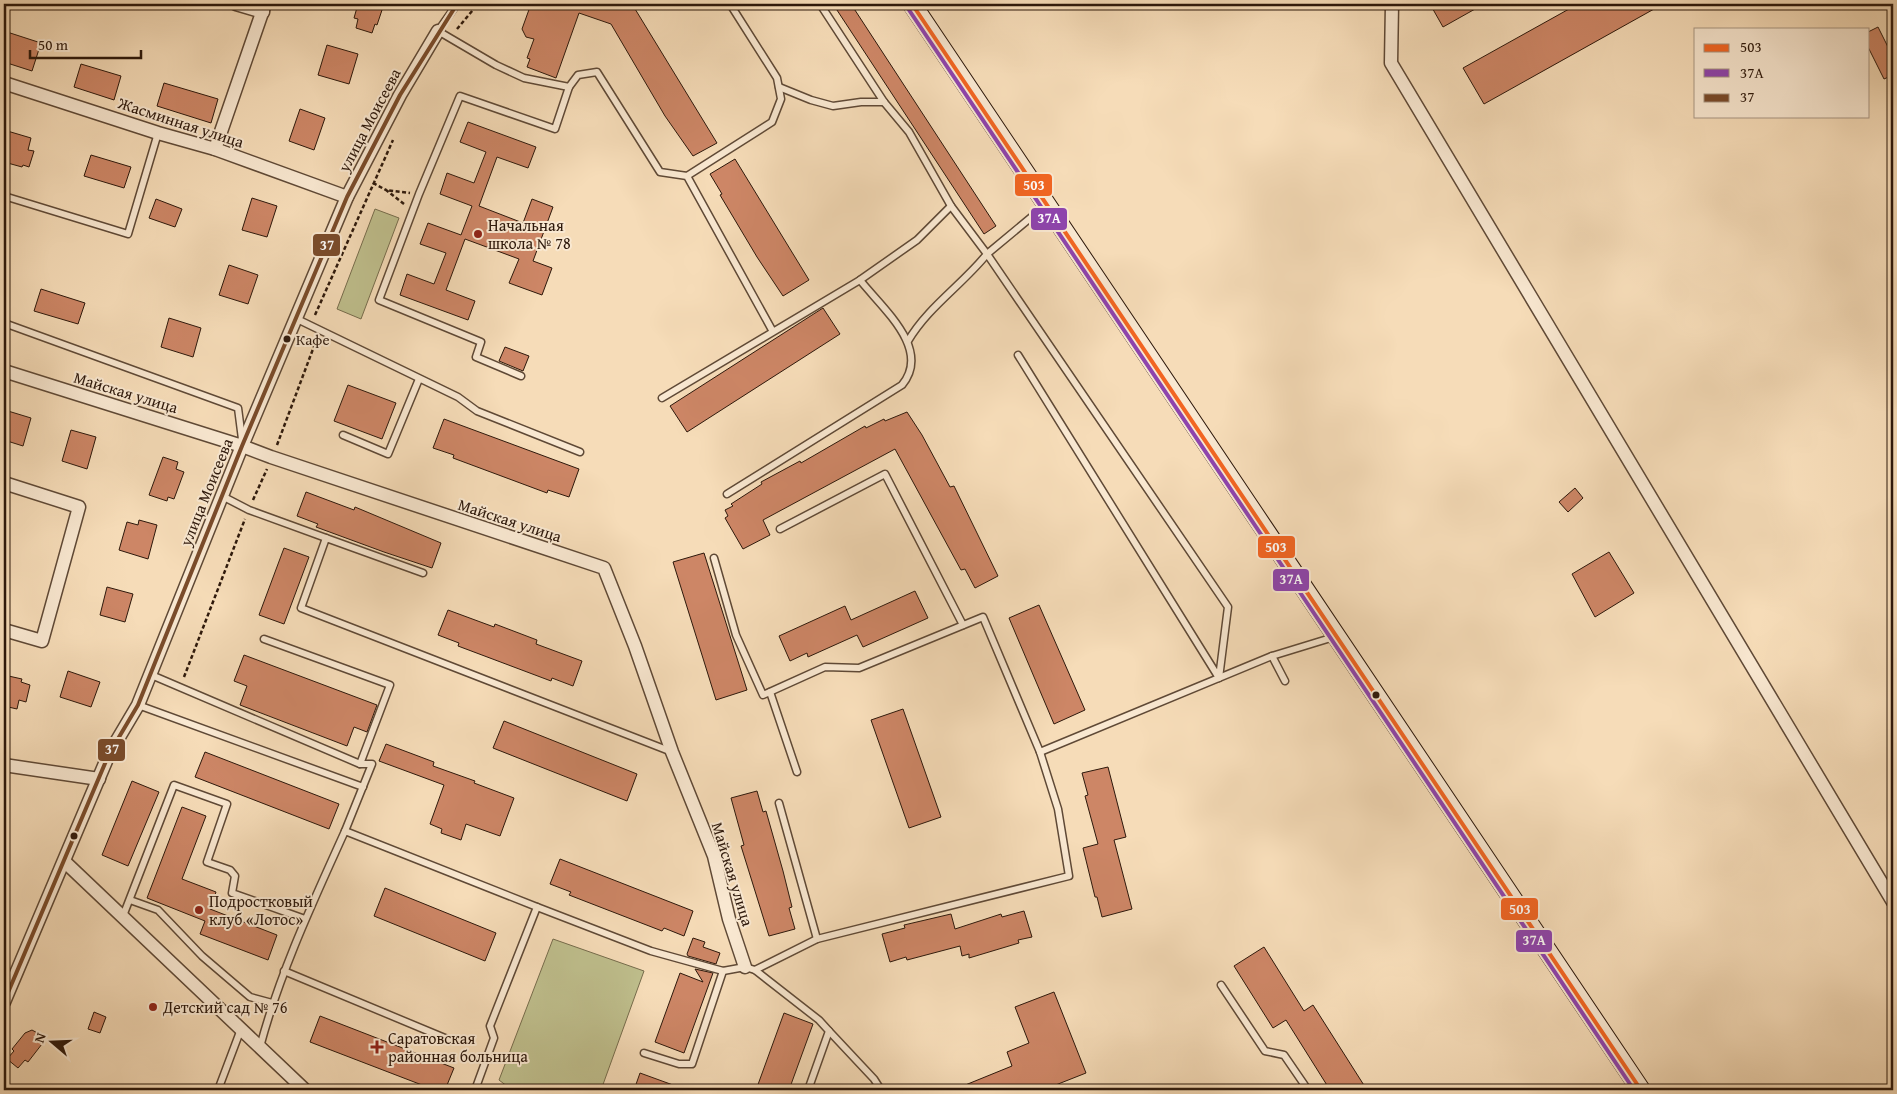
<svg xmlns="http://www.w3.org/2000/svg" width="1897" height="1094" font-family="'Gentium Book Plus',serif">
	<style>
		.green { fill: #bfbf8d; stroke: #766c4c }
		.building { fill: #cd8666; stroke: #2d180b }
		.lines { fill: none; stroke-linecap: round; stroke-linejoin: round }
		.service-casing { stroke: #5f4936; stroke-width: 9 }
		.minor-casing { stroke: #5f4936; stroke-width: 15 }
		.secondary-casing { stroke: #2d180b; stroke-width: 20 }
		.path { stroke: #2d180b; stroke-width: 2.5; stroke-dasharray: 4 2.5; stroke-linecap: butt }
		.service { stroke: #f9e8d1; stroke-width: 6 }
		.minor { stroke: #f9e8d1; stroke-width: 12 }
		.secondary { stroke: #f9e8d1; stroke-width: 18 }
		.bus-1-casing { stroke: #f9e8d1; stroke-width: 8 }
		.bus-2-casing { stroke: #f9e8d1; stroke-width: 8 }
		.bus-3-casing { stroke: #f9e8d1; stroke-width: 8 }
		.bus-1 { stroke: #f26522; stroke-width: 4 }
		.bus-2 { stroke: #8e44ad; stroke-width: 4 }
		.bus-3 { stroke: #7a4b2a; stroke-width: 4 }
		.poi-dot { fill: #8f2418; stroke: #f9e8d1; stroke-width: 2 }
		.bus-dot { fill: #2d180b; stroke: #f9e8d1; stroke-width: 2 }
		.labels { text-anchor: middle; stroke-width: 4; stroke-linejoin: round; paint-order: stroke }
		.bus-label { font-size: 15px; fill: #2d180b; stroke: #f9e8d1; text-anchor: start }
		.street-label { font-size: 16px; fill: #2d180b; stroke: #f9e8d1 }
		.poi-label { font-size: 16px; fill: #2d180b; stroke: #f9e8d1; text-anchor: start }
		.line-badge { stroke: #f9e8d1; stroke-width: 2 }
		.badge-label { font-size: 14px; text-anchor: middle; font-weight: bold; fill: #fff }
	</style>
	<rect width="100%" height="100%" fill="#f6dcb8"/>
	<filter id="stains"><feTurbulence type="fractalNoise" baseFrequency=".004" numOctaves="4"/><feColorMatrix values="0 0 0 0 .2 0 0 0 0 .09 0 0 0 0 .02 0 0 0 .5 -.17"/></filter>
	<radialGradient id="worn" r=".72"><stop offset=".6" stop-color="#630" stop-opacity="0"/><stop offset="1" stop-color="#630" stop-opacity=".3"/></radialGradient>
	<g class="green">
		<polygon points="375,209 399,218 361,319 337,309"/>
		<polygon points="553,939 644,971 601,1090 512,1090 499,1080"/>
	</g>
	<g class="building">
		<polygon points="358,4 384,4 377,25 375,24 372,33 356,28 358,19 354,18"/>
		<polygon points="531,4 632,4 717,143 693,156 665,116 611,24 579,13 556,78 527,67 530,59 527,58 534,39 526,37 522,29"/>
		<polygon points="833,4 851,4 996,226 984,234"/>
		<polygon points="1430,4 1484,4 1443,27"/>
		<polygon points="1578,4 1663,4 1484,104 1463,68"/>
		<polygon points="1878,27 1893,57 1893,75 1884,79 1868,47 1868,32"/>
		<polygon points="4,31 41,43 32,71 4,62"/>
		<polygon points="327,45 358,54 349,84 318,75"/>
		<polygon points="81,64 121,76 114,100 74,87"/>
		<polygon points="164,83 218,99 211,123 157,106"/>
		<polygon points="300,109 325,118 314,150 289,141"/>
		<polygon points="468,122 536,147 528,168 497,157 479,206 523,223 532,199 553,207 533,261 552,268 542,295 509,283 519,259 465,239 446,290 475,301 468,320 400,295 407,274 434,284 446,253 420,244 428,223 461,235 472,206 440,194 447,173 474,183 486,152 460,142"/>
		<polygon points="4,130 31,138 28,150 34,151 29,167 23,165 22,167 4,162"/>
		<polygon points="91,155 131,167 124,188 84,176"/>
		<polygon points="735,159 809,280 783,296 757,257 720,195 722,194 710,174"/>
		<polygon points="252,198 277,206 267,237 242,230"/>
		<polygon points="156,199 182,209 175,227 149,218"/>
		<polygon points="229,265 258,275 248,304 219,295"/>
		<polygon points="41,289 85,303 78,324 34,311"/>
		<polygon points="823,308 840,334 687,432 670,406"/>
		<polygon points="169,318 201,328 193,357 161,347"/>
		<polygon points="505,347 529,356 523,371 499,361"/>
		<polygon points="348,385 396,403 382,439 334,421"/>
		<polygon points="8,411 31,418 23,446 4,440 4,426"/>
		<polygon points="907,412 922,435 950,487 954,486 998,576 975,588 965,569 961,570 895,449 763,520 770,535 743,549 725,518 728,516 725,510 733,506 731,504 762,484 761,482 800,461 801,463 865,426 866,428 884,419 885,421"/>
		<polygon points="444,419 579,469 569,497 548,490 547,493 453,458 454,455 433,448"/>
		<polygon points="71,430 96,437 87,469 62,461"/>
		<polygon points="163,457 178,462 176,469 184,472 174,499 168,497 167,501 149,495"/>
		<polygon points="1575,488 1583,498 1568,512 1559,502"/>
		<polygon points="306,492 354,510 355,507 441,543 432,568 384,552 316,527 318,524 297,516"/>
		<polygon points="139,520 157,525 148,559 119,550 127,522 138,525"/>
		<polygon points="284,548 309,557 284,624 259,615"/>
		<polygon points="1609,552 1634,593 1595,617 1572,574"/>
		<polygon points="704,553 747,690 716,700 673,562"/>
		<polygon points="107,587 133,594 125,622 100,615"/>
		<polygon points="915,591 928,618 863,647 857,635 808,657 807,653 790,661 779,636 845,606 851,620"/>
		<polygon points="1039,605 1085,710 1054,724 1009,618"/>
		<polygon points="448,610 494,627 495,624 537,640 536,644 582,661 573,686 552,678 551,681 458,646 459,643 438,635"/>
		<polygon points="244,655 377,705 367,732 354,727 347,746 240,705 247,686 234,681"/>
		<polygon points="68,671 100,682 91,707 60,697"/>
		<polygon points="4,675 22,679 21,682 30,685 26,702 19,700 17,709 4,706"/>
		<polygon points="903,709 941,817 909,828 871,720"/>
		<polygon points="504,721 637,774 627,801 493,748"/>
		<polygon points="386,744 434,762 433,766 475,781 474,783 514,798 500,836 466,824 461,840 441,833 442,829 430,824 444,785 379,761"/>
		<polygon points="205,752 339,804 329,829 195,777"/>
		<polygon points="1108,767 1126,837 1114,840 1132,909 1102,917 1097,897 1095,897 1083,848 1098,844 1085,796 1088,795 1082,773"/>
		<polygon points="132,781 159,792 128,866 102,855"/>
		<polygon points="757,791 763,812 766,811 783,871 792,907 789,908 795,929 769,936 741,846 744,845 731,798"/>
		<polygon points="182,807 206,816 182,879 216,892 210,909 277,935 268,960 200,934 205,921 147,898"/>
		<polygon points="560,859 693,911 684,936 664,928 662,931 569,895 571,892 550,884"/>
		<polygon points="385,888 496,933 485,961 374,916"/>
		<polygon points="1024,911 1032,937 1018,940 1019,943 969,958 969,954 962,956 960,946 907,960 906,957 890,962 882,934 905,928 904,925 951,914 955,929 1001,914 1002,917"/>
		<polygon points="693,938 705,942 703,947 720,953 716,964 688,956 687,954"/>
		<polygon points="1264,947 1304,1011 1313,1005 1367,1090 1330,1090 1286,1020 1273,1028 1234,966"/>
		<polygon points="695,969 713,973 684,1053 655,1042 680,973 703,982"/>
		<polygon points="1054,992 1086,1073 1043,1090 953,1090 1012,1066 1007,1052 1029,1043 1015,1007"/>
		<polygon points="94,1012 106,1017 100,1033 88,1029"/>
		<polygon points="784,1013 813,1024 789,1090 756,1090"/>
		<polygon points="320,1016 454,1068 445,1090 435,1090 310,1042"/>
		<polygon points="32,1030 41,1035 42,1044 28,1062 25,1060 18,1068 7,1059 14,1051 12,1049 25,1033"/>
		<polygon points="640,1073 684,1089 684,1090 634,1090"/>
	</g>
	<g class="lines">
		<g class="service-casing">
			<g id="service">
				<polyline points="457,4 438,31 496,65 524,78 569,87 578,75 597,72 660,172 687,176 772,330"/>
				<polyline points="820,4 884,102 909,132 951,206"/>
				<polyline points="779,87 811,100 833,106 861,102 884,102"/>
				<polyline points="687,176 772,122 781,99 777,78 730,4"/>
				<polyline points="4,196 128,234 158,133"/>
				<polyline points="297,319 458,397 477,411 580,452"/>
				<polyline points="4,323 238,408 242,439"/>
				<polyline points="1018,355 1219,678 1228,607 987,254 1046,205"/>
				<polyline points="521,376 476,357 481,342 379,300 419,194 460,96 555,129 569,87"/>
				<path d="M662,398L860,280L917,240L951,206L987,254C962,285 928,307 908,341"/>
				<polyline points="343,435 388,454 419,379"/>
				<path d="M727,494L902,385C932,349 882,308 860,280"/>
				<polyline points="222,496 249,510 326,538"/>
				<polyline points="780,529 885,474 963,625"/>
				<polyline points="714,558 736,635 763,695 825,667 859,668 983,617 1040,752 1272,656 1334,637"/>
				<polyline points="423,573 326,538 301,608 672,752"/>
				<polyline points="264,639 390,685 360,764"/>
				<polyline points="1272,656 1285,681"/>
				<polyline points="149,674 360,764 372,764 345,831"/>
				<polyline points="770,692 797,772"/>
				<polyline points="138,705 363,787"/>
				<polyline points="779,803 817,939 1069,876 1058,809 1040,752"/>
				<polyline points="130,900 158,910 202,956 250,997 272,1003"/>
				<polyline points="537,907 651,951 723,971 745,967 755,970 819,1020 829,1031 808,1090"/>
				<polyline points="123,916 174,785 227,804 207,862 230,870 235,876 232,893 305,919"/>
				<polyline points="755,970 817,939"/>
				<polyline points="284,971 452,1041"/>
				<polyline points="1221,985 1265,1051 1284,1055 1308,1090"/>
				<polyline points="829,1031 874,1079 881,1090"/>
				<path d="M260,1047C280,972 313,902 345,831L537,907L490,1026L494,1038L475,1090"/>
				<polyline points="644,1053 679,1064 692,1064 723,971"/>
				<polyline points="218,1090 241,1029"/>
			</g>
		</g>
		<g class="minor-casing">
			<g id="minor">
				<polyline points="236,4 263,12"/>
				<polyline points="1392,4 1391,63 1893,902"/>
				<polyline points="4,83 158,133 215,149 347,197"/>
				<polyline points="215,149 265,4"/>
				<polyline points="4,371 242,446 271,457 604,568 635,646 672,752 714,856 729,919 745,967"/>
				<polyline points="4,483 79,507 42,641 4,630"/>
				<polyline points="4,765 99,779"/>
				<polyline points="65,862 305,1090"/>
				<polyline points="4,1002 109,754 138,705 242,446 347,197 400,95 438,31"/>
			</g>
		</g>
		<g class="secondary-casing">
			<polyline id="secondary" points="912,4 1641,1090"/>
		</g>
		<g class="path">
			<polyline points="457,29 478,4"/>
			<polyline points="373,183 386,190"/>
			<polyline points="404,204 386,190 410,193"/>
			<polyline points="315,315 393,140"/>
			<polyline points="277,445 316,341"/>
			<polyline points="253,500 267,469"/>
			<polyline points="184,677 245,519"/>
		</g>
		<use href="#service" class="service"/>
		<use href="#minor" class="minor"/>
		<use href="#secondary" class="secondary"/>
		<g class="bus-1-casing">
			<polyline id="bus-1" points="912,4 1641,1090"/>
		</g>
		<g class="bus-2-casing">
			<polyline id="bus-2" points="907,7 1634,1090"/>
		</g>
		<g class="bus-3-casing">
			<polyline id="bus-3" points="4,1002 109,754 138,705 242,446 347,197 400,95 457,4"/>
		</g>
		<use href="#bus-1" class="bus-1"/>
		<use href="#bus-2" class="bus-2"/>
		<use href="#bus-3" class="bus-3"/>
	</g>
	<g class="poi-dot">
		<circle cx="478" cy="234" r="5"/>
		<circle cx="199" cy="910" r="5"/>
		<circle cx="153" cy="1007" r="5"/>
		<path d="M374.5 1039.5h5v5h5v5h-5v5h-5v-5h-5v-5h5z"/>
	</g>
	<g class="bus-dot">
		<circle cx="287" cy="339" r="4.5"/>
		<circle cx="1376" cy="695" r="4.5"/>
		<circle cx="74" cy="836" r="4.5"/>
	</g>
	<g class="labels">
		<g class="bus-label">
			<text x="296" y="345">Кафе</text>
		</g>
		<g class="street-label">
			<text transform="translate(369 120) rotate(-62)" y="6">улица Моисеева</text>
			<text transform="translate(181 122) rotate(18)" y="6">Жасминная улица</text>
			<text transform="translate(126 392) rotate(17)" y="6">Майская улица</text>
			<text transform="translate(206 492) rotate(-68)" y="6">улица Моисеева</text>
			<text transform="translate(510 520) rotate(18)" y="6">Майская улица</text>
			<text transform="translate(733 874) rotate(73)" y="6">Майская улица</text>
		</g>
		<g class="poi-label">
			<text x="488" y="231">Начальная<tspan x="488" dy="18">школа № 78</tspan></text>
			<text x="209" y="907">Подростковый<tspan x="209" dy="18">клуб «Лотос»</tspan></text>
			<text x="163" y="1013">Детский сад № 76</text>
			<text x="388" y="1044">Саратовская<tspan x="388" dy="18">районная больница</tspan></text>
		</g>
	</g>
	<g class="line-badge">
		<rect x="1014" y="173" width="39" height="24" rx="5" fill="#f26522"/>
		<rect x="1030" y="207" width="38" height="24" rx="5" fill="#8e44ad"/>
		<rect x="312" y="233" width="29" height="24" rx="5" fill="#7a4b2a"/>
		<rect x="1257" y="535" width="39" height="24" rx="5" fill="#f26522"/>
		<rect x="1272" y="568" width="38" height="24" rx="5" fill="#8e44ad"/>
		<rect x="97" y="738" width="29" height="24" rx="5" fill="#7a4b2a"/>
		<rect x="1500" y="897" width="39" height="24" rx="5" fill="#f26522"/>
		<rect x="1515" y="929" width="38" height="24" rx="5" fill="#8e44ad"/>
	</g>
	<g class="badge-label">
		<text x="1034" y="190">503</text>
		<text x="1049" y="223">37А</text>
		<text x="327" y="250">37</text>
		<text x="1276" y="552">503</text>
		<text x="1291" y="584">37А</text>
		<text x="112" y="754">37</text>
		<text x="1520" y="914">503</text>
		<text x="1534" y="945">37А</text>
	</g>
	<rect width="1897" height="1094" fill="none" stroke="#f6dcb8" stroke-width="20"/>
	<rect x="5" y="5" width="1887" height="1084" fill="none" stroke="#2d180b" stroke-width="2.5"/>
	<rect x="10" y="10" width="1877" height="1074" fill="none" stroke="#2d180b"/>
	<rect x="1694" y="28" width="175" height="90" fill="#f9e8d1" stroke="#a79582"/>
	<rect x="1704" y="44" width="25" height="8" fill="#f26522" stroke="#a79582"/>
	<text x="1740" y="52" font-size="15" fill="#2d180b">503</text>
	<rect x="1704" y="69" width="25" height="8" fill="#8e44ad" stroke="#a79582"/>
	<text x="1740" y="78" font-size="15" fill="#2d180b">37А</text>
	<rect x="1704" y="94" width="25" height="8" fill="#7a4b2a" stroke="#a79582"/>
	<text x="1740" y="102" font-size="15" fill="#2d180b">37</text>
	<g transform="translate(52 1042) rotate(289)" stroke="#f9e8d1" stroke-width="4" paint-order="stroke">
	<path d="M0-4L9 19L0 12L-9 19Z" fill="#2d180b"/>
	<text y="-8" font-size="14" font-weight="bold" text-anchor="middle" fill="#2d180b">N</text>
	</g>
	<path d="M30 50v8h111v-8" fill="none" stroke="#2d180b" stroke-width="2.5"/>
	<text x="38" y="50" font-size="15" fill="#2d180b" stroke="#f9e8d1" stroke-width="4" paint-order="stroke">50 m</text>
	<rect width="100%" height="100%" filter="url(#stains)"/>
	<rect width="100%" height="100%" fill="url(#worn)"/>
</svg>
